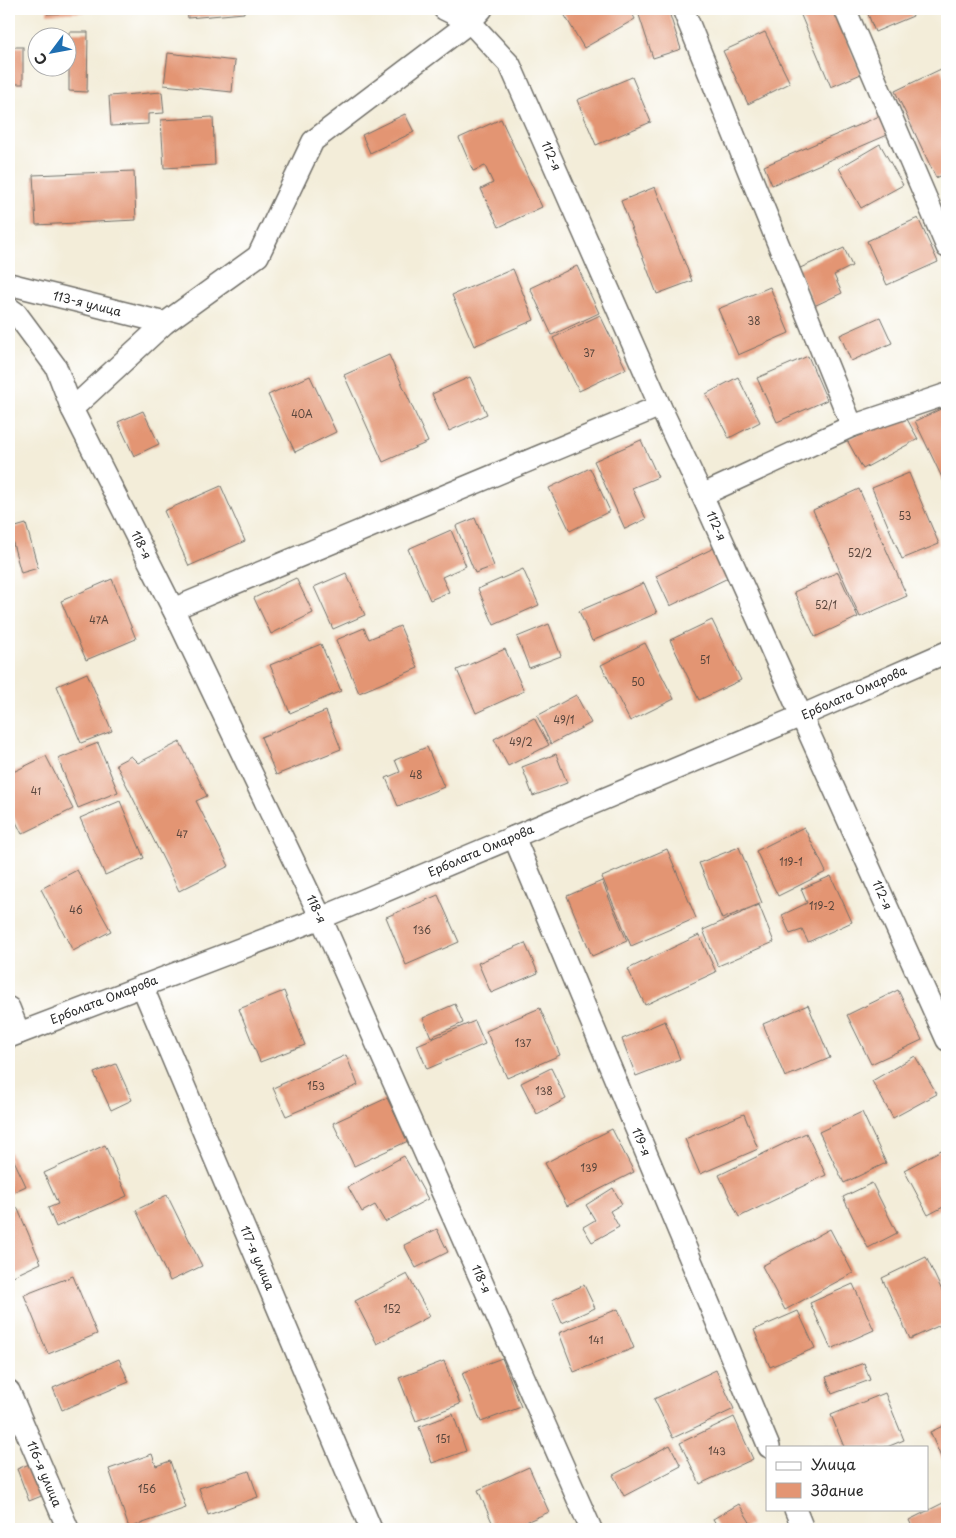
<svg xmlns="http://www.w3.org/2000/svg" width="956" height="1538" font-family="'Playpen Sans',sans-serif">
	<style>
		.building { fill: #e39573 }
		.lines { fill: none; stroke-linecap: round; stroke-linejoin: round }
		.street-casing { stroke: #716f68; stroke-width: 24 }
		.street { stroke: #fff; stroke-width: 21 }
		.labels { text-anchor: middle; stroke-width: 4; stroke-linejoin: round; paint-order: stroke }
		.number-label { font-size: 10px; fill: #59463d }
		.street-label { font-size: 12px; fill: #2b2b2b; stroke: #fff }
	</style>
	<rect width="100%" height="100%" fill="#fff"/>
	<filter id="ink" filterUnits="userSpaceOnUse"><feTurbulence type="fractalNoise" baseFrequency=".02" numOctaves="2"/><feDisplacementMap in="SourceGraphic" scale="10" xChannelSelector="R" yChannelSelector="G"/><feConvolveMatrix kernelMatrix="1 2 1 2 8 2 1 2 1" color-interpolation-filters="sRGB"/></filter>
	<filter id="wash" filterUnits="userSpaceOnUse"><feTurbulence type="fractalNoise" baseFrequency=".0096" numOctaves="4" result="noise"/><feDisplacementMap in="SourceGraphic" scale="20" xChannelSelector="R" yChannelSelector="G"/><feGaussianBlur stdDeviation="1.12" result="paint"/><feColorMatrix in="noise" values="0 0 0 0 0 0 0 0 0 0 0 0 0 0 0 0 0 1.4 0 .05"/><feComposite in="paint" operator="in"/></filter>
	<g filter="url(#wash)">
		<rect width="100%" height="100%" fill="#f3edd9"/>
		<g id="blocks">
			<g class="building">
				<polygon points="47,9 86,9 86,12 47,14"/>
				<polygon points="88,9 136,9 136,11 88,12"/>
				<polygon points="187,9 244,9 244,13 188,18"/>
				<polygon points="561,9 630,9 635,19 584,48"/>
				<polygon points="637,9 668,9 681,49 653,58"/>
				<polygon points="809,9 834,9 861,74 831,87 800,13"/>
				<polygon points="866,9 910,9 913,16 875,32"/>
				<polygon points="69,32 88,32 87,92 69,91"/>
				<polygon points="765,32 790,83 748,104 723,51"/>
				<rect x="9" y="47" width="14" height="37"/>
				<polygon points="168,53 235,61 232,92 164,85"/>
				<polygon points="941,69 947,83 947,173 936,178 895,91"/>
				<polygon points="632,77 651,122 596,145 577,100"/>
				<polygon points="162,92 164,113 148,114 148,124 111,126 109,96"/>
				<polygon points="405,114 414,132 370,153 362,135"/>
				<polygon points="884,114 892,133 772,185 764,166"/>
				<polygon points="213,117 215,165 164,168 161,120"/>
				<polygon points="501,119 542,207 499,227 481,189 493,183 485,166 473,171 459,138"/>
				<polygon points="880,144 903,185 861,208 839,168"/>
				<polygon points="134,171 136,220 36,225 33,175"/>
				<polygon points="655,187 692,281 657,294 621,201"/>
				<polygon points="918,218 938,262 887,285 867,241"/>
				<polygon points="844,248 852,266 834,275 842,293 814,306 798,269"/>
				<polygon points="577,266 599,313 552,335 530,288"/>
				<polygon points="513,269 534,320 474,346 452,295"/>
				<polygon points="770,287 789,333 738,355 718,309"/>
				<polygon points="600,315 626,369 579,391 553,338"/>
				<polygon points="880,317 892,343 851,361 840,335"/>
				<polygon points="389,355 428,442 383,462 344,375"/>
				<polygon points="808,356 827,400 777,422 757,378"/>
				<polygon points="310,376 336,432 295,452 268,395"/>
				<polygon points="470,377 487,414 449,431 432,394"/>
				<polygon points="738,377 760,422 729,438 706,394"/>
				<polygon points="945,407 947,411 947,488 915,421"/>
				<polygon points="902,410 918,439 863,469 847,440"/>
				<polygon points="143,411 159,444 134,456 118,422"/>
				<polygon points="641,440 658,477 632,488 646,519 625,529 594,461"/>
				<polygon points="590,468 610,511 570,531 549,488"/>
				<polygon points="909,473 939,544 902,559 872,488"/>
				<polygon points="221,486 245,541 189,566 164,511"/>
				<polygon points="859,489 907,596 860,617 813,510"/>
				<polygon points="475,518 494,566 475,573 456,526"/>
				<polygon points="26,524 38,568 21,573 9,529"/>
				<polygon points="451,530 466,566 442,577 449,592 430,600 408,549"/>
				<polygon points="716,547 730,577 670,606 656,576"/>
				<polygon points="523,569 539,605 494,625 478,589"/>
				<polygon points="838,572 858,617 815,637 794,592"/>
				<polygon points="346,573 365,615 333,629 314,587"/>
				<polygon points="296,578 313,613 271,634 254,598"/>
				<polygon points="112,579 136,639 86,660 61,601"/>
				<polygon points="644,583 657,613 592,641 579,611"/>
				<polygon points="712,620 741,680 699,700 670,640"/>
				<polygon points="549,624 561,656 529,668 517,637"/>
				<polygon points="400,626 418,668 359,693 336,640 364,628 369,639"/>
				<polygon points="645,643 674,699 630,721 601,665"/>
				<polygon points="321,644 341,691 290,713 270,665"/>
				<polygon points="505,649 524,691 476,713 457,670"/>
				<polygon points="87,673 112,731 81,743 57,686"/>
				<polygon points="576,695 591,723 551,744 537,716"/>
				<polygon points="326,711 341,749 276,775 261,737"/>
				<polygon points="534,718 549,745 508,766 494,739"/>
				<polygon points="180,742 207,796 196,801 229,866 179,891 116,764 131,756 138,763"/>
				<polygon points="98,743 118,792 78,808 58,759"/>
				<polygon points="427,747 444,787 398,806 386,778 400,772 395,760"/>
				<polygon points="556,754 567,783 533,796 522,767"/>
				<polygon points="46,756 73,809 22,834 9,808 9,774"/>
				<polygon points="120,801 144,858 105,875 80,818"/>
				<polygon points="804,827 826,872 778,896 756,851"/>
				<polygon points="739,847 762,903 722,919 699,863"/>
				<polygon points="667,849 696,918 631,946 602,877"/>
				<polygon points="77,870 111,931 73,951 41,889"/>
				<polygon points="831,876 852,922 808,942 802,930 790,934 782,915 807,903 801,889"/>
				<polygon points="602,881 627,941 592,956 567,896"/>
				<polygon points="438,895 459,942 406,965 386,917"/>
				<polygon points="759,905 774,942 718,966 703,930"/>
				<polygon points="699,935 716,972 645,1005 628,969"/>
				<polygon points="525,943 538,973 491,993 478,963"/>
				<polygon points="898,990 922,1040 871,1064 847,1015"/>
				<polygon points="284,991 305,1045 260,1062 239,1009"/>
				<polygon points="455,1004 463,1023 431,1037 423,1018"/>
				<polygon points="808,1005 830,1058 785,1077 763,1024"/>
				<polygon points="540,1008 560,1055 507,1078 486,1031"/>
				<polygon points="475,1021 485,1044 427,1069 417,1045"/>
				<polygon points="665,1021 680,1059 636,1076 622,1039"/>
				<polygon points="346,1055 358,1085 286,1116 273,1088"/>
				<polygon points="915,1056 937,1094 893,1118 872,1081"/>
				<polygon points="116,1064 132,1100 111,1110 94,1073"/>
				<polygon points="551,1068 566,1099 537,1114 521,1083"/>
				<polygon points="387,1098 408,1141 354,1166 333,1123"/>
				<polygon points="862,1112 886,1163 844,1183 819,1132"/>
				<polygon points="744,1114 758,1149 700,1174 685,1139"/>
				<polygon points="612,1129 634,1172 567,1206 545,1163"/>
				<polygon points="806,1133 826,1175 739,1217 719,1175"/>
				<polygon points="105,1145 127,1196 56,1227 48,1208 58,1204 44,1173"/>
				<polygon points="947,1147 947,1205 928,1215 904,1170"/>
				<polygon points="9,1150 26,1186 9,1194"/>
				<polygon points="404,1156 428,1199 385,1222 375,1205 362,1212 348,1187"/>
				<polygon points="872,1183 897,1233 868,1248 843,1197"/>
				<polygon points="613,1188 622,1204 610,1211 619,1227 592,1242 583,1227 595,1220 586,1205"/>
				<polygon points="167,1195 202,1266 170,1281 136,1210"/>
				<polygon points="17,1207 41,1263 9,1278 9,1210"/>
				<polygon points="437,1229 448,1252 416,1268 404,1245"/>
				<polygon points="830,1229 853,1273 785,1310 762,1266"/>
				<polygon points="926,1257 947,1301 947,1322 910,1339 882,1278"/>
				<polygon points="407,1274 430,1316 377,1344 355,1301"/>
				<polygon points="73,1276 97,1334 48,1354 24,1295"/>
				<polygon points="853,1284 874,1330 831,1349 810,1303"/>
				<polygon points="584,1285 595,1308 562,1323 552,1300"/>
				<polygon points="618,1309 634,1348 574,1372 559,1333"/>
				<polygon points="798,1311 815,1348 770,1367 754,1330"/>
				<polygon points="502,1358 521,1407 481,1422 462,1373"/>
				<polygon points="119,1359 129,1382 62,1410 53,1388"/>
				<polygon points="444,1361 460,1404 416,1421 399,1378"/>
				<polygon points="864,1363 870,1380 832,1394 826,1377"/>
				<polygon points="716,1370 734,1409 673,1438 654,1399"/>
				<polygon points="885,1393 904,1440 887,1447 844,1447 831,1415"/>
				<polygon points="453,1414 466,1451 432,1463 419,1427"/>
				<polygon points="734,1417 753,1459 700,1484 680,1443"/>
				<polygon points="947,1424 947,1471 930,1432"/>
				<polygon points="670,1445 681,1466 624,1496 613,1475"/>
				<polygon points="152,1454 156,1466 170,1461 186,1508 129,1528 109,1469"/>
				<polygon points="32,1463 44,1495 29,1501 17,1469"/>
				<polygon points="529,1467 549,1512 510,1529 495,1529 478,1490"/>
				<polygon points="249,1471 258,1497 208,1515 199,1488"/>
				<polygon points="947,1501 947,1529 913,1529 909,1520"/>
				<polygon points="739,1504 751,1524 742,1529 719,1529 713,1519"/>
			</g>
		</g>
	</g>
	<g filter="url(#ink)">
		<use href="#blocks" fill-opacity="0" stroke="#716f68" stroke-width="1"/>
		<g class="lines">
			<g class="street-casing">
				<g id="street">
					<polyline points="444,9 470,22 510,65 660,406 702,495 947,1040"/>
					<polyline points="683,9 852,426"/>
					<polyline points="845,9 947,247"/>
					<polyline points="9,284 165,323"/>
					<polyline points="9,308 16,313 56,367 72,409 173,609 321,918 591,1529"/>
					<polyline points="72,409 165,323 258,256 313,141 470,22 482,9"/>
					<polyline points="702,495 852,426 947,394"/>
					<polyline points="173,609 660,406"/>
					<polyline points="514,837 769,1447"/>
					<polyline points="142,986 371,1529"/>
					<polyline points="9,1008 19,1033"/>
					<polyline points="9,1037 321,918 801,716 947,652"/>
					<polyline points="9,1391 68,1529"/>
					<polyline points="795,1509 803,1529"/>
				</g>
			</g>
			<use href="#street" class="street"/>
		</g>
	</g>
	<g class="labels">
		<g class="number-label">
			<text x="754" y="325">38</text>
			<text x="589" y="357">37</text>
			<text x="302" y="418">40А</text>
			<text x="905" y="520">53</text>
			<text x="860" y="557">52/2</text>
			<text x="826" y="609">52/1</text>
			<text x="99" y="624">47А</text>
			<text x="705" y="664">51</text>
			<text x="638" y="686">50</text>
			<text x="564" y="724">49/1</text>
			<text x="521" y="746">49/2</text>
			<text x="416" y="779">48</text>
			<text x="36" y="795">41</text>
			<text x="182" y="838">47</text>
			<text x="791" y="866">119-1</text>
			<text x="822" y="910">119-2</text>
			<text x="76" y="914">46</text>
			<text x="422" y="934">136</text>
			<text x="523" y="1047">137</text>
			<text x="316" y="1090">153</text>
			<text x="544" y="1095">138</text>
			<text x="589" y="1172">139</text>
			<text x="392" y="1313">152</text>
			<text x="596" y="1344">141</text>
			<text x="443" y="1443">151</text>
			<text x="717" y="1455">143</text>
			<text x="147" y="1493">156</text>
		</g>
		<g class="street-label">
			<text transform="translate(551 156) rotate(66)" y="4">112-я</text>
			<text transform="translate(87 304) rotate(14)" y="4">113-я улица</text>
			<text transform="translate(716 526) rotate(66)" y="4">112-я</text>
			<text transform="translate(141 545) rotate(63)" y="4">118-я</text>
			<text transform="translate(854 693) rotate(-24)" y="4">Ерболата Омарова</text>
			<text transform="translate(481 851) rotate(-23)" y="4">Ерболата Омарова</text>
			<text transform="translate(882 895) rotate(66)" y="4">112-я</text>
			<text transform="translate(316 909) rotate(65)" y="4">118-я</text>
			<text transform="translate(104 1000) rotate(-21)" y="4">Ерболата Омарова</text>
			<text transform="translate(641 1142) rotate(67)" y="4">119-я</text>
			<text transform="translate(257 1258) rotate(67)" y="4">117-я улица</text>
			<text transform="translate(481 1279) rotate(66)" y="4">118-я</text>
			<text transform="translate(44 1474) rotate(67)" y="4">116-я улица</text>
		</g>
	</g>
	<rect width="956" height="1538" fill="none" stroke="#fff" stroke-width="30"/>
	<rect x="766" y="1446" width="162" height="65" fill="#ffffff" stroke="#aaaaaa"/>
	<rect x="776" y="1462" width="25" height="8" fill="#ffffff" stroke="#aaaaaa"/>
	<text x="811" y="1470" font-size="15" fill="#2b2b2b">Улица</text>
	<rect x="776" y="1483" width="25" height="15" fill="#e39573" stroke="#aaaaaa"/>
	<text x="811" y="1496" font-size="15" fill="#2b2b2b">Здание</text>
	<g transform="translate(52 52) rotate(238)"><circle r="24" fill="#ffffff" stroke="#aaaaaa"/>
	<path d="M0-4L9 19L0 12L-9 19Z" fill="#1f6fb2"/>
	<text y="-8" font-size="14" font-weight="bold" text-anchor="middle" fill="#2b2b2b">С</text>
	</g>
</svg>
